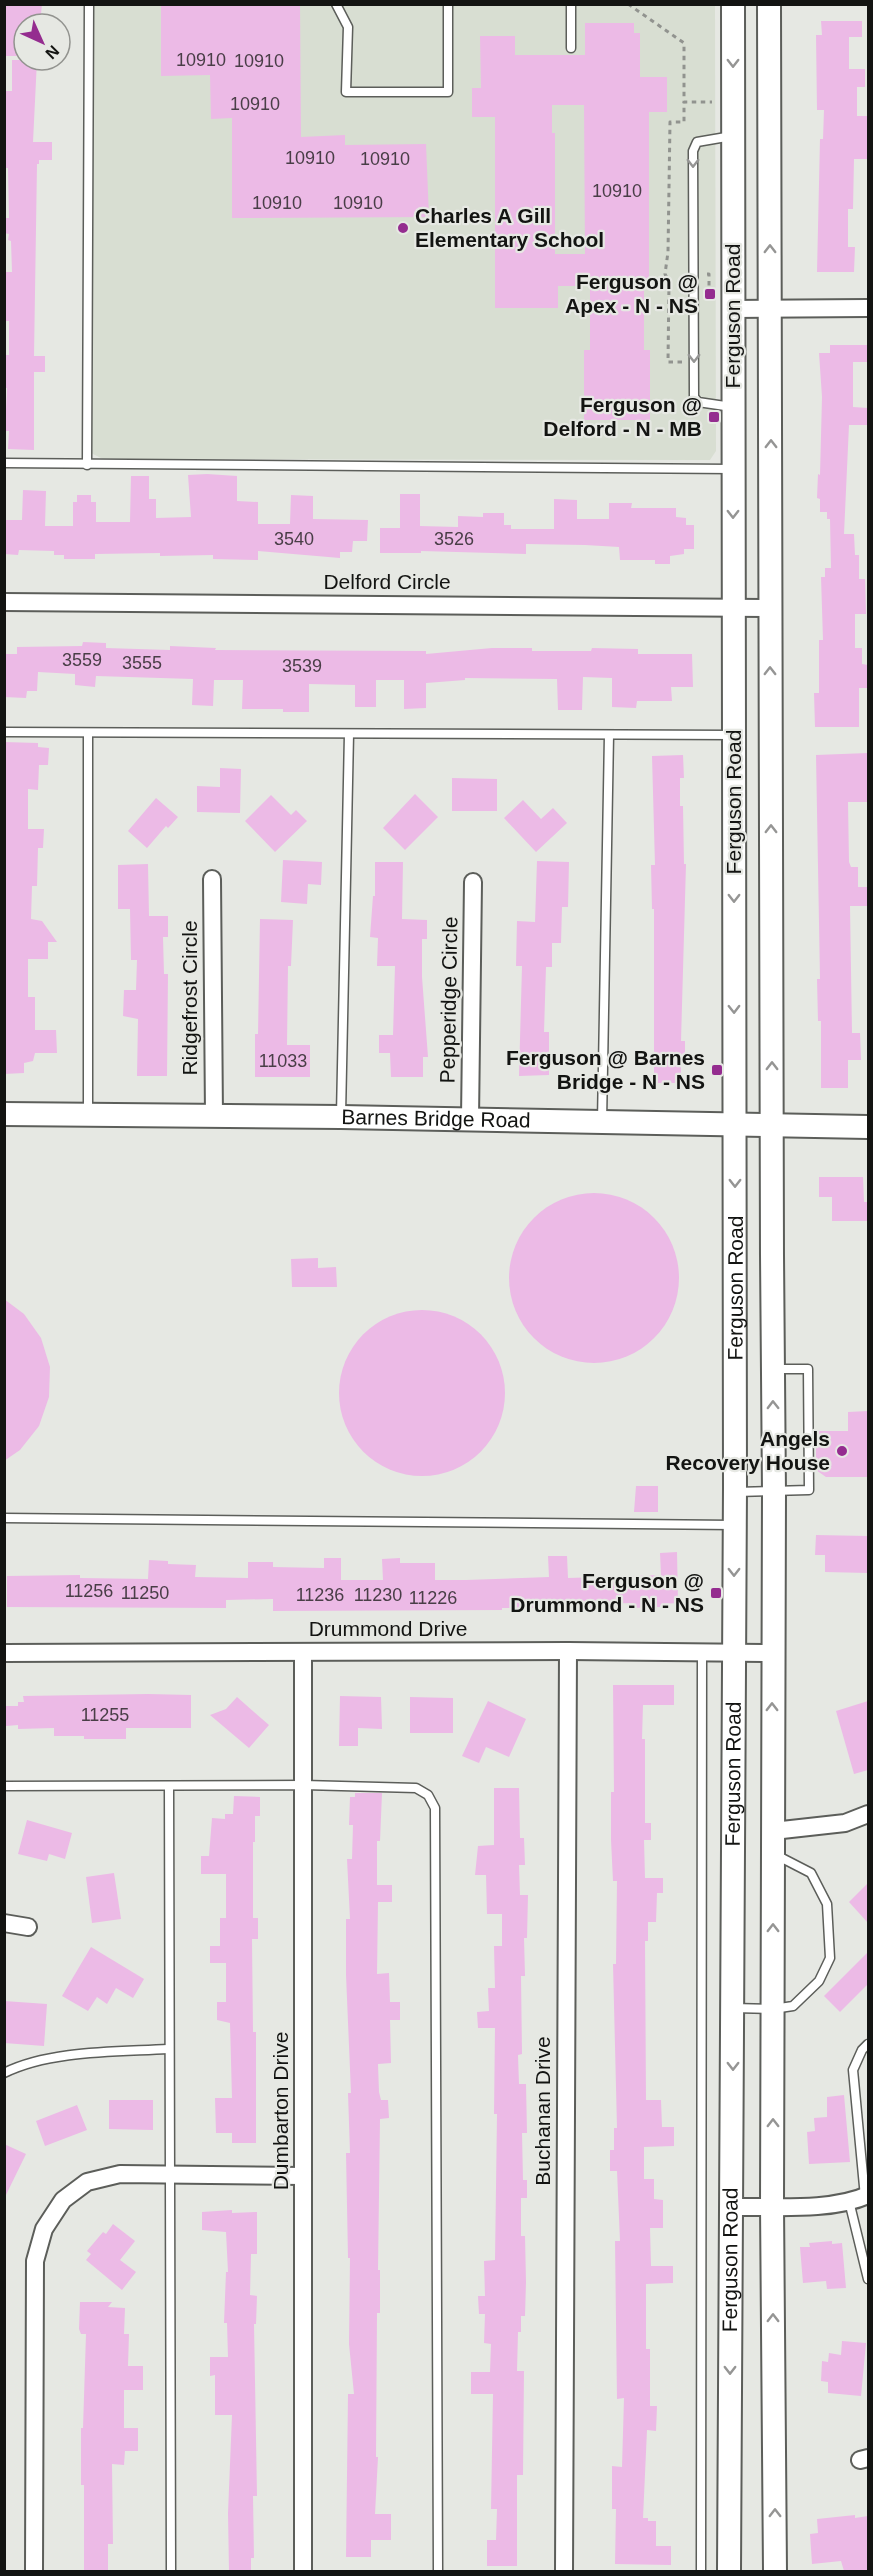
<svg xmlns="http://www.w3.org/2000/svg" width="873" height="2576" font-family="Arial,sans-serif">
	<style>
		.built { fill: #d8ded2 }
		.building { fill: #ecbae6; fill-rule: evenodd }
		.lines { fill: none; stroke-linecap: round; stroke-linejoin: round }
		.lane-casing { stroke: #5c5e5a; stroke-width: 11 }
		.street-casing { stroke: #5c5e5a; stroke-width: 20 }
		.secondary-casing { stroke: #5c5e5a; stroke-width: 26 }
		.path { stroke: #91938f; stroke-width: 3; stroke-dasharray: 4.5 4.5; stroke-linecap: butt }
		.lane { stroke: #fff; stroke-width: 8 }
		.street { stroke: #fff; stroke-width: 16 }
		.secondary { stroke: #fff; stroke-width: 22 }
		.oneway { stroke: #959594 }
		.poi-dot { fill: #942c8f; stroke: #e6e8e3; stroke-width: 2 }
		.labels { text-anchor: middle; stroke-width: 4.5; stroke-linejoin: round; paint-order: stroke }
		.number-label { font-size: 18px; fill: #493e47 }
		.poi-label { font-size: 21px; font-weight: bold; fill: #131412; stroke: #e6e8e3; text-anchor: end }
		.street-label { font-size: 21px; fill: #131412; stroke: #e6e8e3 }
	</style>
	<rect width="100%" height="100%" fill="#e6e8e3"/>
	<polygon class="built" points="92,5 715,5 716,451 710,460 103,459 89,452"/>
	<g class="building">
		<polygon points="13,4 42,4 40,24 24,24 24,56 5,56 6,5"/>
		<polygon points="161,4 300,4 301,137 345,135 345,145 426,144 429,217 232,218 232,118 211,119 210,75 161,76"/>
		<polygon points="821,21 862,21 862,37 849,37 849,69 865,69 865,87 857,87 857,116 868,116 868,159 854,159 853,209 848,209 848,247 855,247 854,272 817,272 820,139 823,139 824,110 817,110 816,35 822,35"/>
		<path d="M585,23H634V33H640V77H667V112H649V285H644V350H650V420H584V350H590V286H558V308H495V117H472V88H481L480,36H515V55H585ZM552,105H584L585,254H555V133H552Z"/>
		<polygon points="12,60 37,60 33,142 52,142 52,160 39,160 39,164 37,164 34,356 45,356 45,372 34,372 34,450 8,449 9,431 5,431 7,388 4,388 4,355 9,355 9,321 4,321 4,272 12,272 11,241 8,240 9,234 4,233 4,218 9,218 8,168 4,168 4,101 5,91 12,91"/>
		<polygon points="830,345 868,345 868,362 853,362 853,407 868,408 868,425 849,425 844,534 854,534 855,555 859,555 859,579 865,579 866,614 855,614 855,648 862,648 862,664 868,665 868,688 859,688 859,727 815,727 814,693 819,693 819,640 823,640 821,577 825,577 825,568 831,568 830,519 827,519 827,512 820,512 820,499 817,498 818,474 820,475 822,397 819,353 830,353"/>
		<polygon points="207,474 237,476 237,501 258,502 258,524 290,524 291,495 313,496 313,519 368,520 367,541 353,541 352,552 340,552 340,558 258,551 258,560 213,559 213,555 160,556 160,553 95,554 95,559 64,559 64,555 54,555 54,551 19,550 18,555 4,554 4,520 22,520 23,490 46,491 45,526 73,526 73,502 77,502 77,495 91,495 91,502 96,502 96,522 130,522 131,476 149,476 149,499 156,499 156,518 191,517 188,475"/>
		<polygon points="400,494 420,494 420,526 458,527 458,516 483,517 483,513 504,513 504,525 511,525 511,529 554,529 554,499 577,500 577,519 609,519 609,503 632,503 631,508 676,508 676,517 686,518 686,525 694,525 694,549 684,549 684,554 670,556 670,564 655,564 655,560 620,560 619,547 585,545 526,544 526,554 421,551 421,553 380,553 380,528 400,528"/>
		<polygon points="83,642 106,643 106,648 170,650 170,646 216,648 215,650 426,651 426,654 492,648 532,648 532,651 591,651 592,648 638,649 638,654 692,654 693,687 671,687 672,701 637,701 636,708 612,707 612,678 583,677 582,710 558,710 557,679 465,678 465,680 426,683 426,708 404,709 404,680 376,680 376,707 355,707 355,685 309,684 309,712 283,712 283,709 242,709 243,680 214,680 213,706 192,705 193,679 96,676 95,687 75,685 75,674 38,672 37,691 27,691 26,698 4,697 4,654 17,654 17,647 82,646"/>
		<polygon points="4,742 38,743 38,747 49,748 48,765 39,765 38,790 28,789 28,829 44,829 43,848 38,848 37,886 32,886 31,919 42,921 57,942 48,942 48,959 28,959 28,997 35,997 35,1030 56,1030 57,1053 35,1053 33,1061 24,1063 24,1073 4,1074"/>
		<polygon points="868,753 868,802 848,802 849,862 851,867 858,867 858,887 868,887 868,906 850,906 852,1033 860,1033 861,1060 848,1060 848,1088 821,1088 821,1021 818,1021 817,979 820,979 816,755"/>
		<polygon points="683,755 684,778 680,778 680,806 683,806 684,864 686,864 681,1041 685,1041 685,1061 681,1061 681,1083 654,1083 654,909 652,909 651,865 655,865 652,756"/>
		<polygon points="220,768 241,769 240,813 197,812 197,786 220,787"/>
		<polygon points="452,778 497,779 497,811 452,811"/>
		<polygon points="415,794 438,817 405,850 383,828"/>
		<polygon points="271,795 291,815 296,810 307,821 275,852 245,821"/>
		<polygon points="156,798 178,817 168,828 166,826 147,848 128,831"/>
		<polygon points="523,800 541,819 553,808 567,823 536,852 504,818"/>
		<polygon points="283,860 322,862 321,885 308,884 307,904 281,902"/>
		<polygon points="537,861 569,862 568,907 562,907 561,943 552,943 552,967 546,967 544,1032 549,1032 549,1075 519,1076 522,966 516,966 517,921 535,922"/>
		<polygon points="375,862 403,862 402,919 427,920 427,939 422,939 422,977 428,1057 423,1057 423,1077 391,1077 390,1053 379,1053 379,1035 393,1035 395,966 377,966 378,938 370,937 373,896 375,896"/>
		<polygon points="148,864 149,916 168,916 168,937 163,937 164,974 168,974 167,1076 137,1076 138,1019 123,1016 124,990 136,990 137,960 131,960 130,909 118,909 118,865"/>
		<polygon points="260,919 293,920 291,966 288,966 287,1045 310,1045 310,1077 255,1077 255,1034 258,1034"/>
		<polygon points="819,1177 863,1177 864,1202 868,1202 868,1221 832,1221 832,1197 819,1197"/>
		<circle cx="594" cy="1278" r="85"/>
		<polygon points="318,1258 318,1268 336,1267 337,1287 292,1287 291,1259"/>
		<polygon points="4,1299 24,1314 41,1338 50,1367 49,1397 39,1426 20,1450 4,1461"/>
		<circle cx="422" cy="1393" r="83"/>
		<polygon points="868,1411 868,1477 826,1477 816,1470 816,1431 848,1431 848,1412"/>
		<polygon points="636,1486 658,1486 658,1512 634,1512"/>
		<polygon points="816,1535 868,1536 868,1573 825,1572 825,1555 815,1555"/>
		<polygon points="677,1552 678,1603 661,1604 660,1607 634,1608 634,1603 592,1604 592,1608 502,1608 502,1610 273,1611 273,1599 226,1600 226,1608 7,1607 7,1576 80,1575 80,1578 148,1579 149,1560 168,1561 168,1564 196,1565 195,1577 248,1578 248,1562 273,1562 273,1567 324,1568 324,1558 341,1558 341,1580 383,1580 382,1559 400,1558 400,1563 435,1563 435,1580 466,1580 549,1577 548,1556 567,1556 568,1578 661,1575 660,1553"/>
		<polygon points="613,1685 674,1685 674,1705 643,1705 642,1739 645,1739 645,1823 651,1823 651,1840 644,1840 645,1878 663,1878 663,1893 657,1893 656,1922 648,1922 648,1941 645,1941 646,2100 661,2100 662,2127 674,2127 674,2146 644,2147 644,2179 654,2179 654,2199 663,2200 663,2228 650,2228 651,2266 673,2266 673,2283 646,2284 646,2349 650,2349 650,2406 657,2406 656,2431 647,2430 643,2518 648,2518 648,2521 656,2521 656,2546 671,2546 671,2565 615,2564 616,2509 612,2509 612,2466 622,2467 624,2398 617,2399 615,2241 620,2241 617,2171 610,2171 610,2150 614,2150 614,2128 617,2128 613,1964 616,1964 617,1881 613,1881 611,1840 611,1792 614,1792"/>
		<polygon points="148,1694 191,1695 191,1728 126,1728 126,1739 84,1739 84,1736 54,1736 54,1728 18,1729 18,1725 6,1726 6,1706 18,1706 18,1702 24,1702 23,1696"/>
		<polygon points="340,1696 381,1697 382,1729 358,1728 358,1746 339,1746"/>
		<polygon points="237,1697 269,1725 249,1748 210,1715 226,1709"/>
		<polygon points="410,1697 453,1698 453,1733 410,1733"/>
		<polygon points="488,1701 526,1719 509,1757 486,1747 479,1763 462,1756"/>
		<polygon points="868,1701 868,1770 854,1774 836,1711"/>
		<polygon points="494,1788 519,1788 520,1838 524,1838 525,1865 519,1865 520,1895 528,1895 527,1938 524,1938 525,1976 521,1976 522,2054 518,2055 519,2084 526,2084 527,2133 522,2133 523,2180 527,2180 527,2198 521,2198 521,2236 525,2236 526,2282 525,2316 521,2316 521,2332 518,2332 517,2371 524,2371 523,2475 517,2475 517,2566 487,2566 487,2540 496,2540 497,2509 491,2509 493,2394 471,2394 471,2372 490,2372 491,2344 484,2343 485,2314 479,2314 478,2296 485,2296 484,2261 495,2260 497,2114 494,2114 495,2028 478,2028 477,2012 489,2011 488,1988 495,1988 494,1946 502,1946 502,1914 487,1914 486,1875 475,1875 478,1846 494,1845"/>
		<polygon points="355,1793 382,1793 380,1841 377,1841 377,1885 392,1885 392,1902 378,1902 377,1974 389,1973 390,2002 400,2002 400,2020 390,2020 391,2063 378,2064 379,2092 381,2100 388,2100 389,2118 380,2119 378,2270 380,2270 380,2313 377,2313 376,2457 378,2457 375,2514 391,2514 391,2540 371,2540 371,2557 346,2557 348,2394 354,2394 349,2344 350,2258 348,2258 346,2153 350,2153 348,2093 351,2093 346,1975 346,1919 350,1919 347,1859 352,1859 353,1825 349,1825 350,1797 355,1797"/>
		<polygon points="234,1796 260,1797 260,1816 255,1816 255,1842 253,1842 253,1918 258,1918 258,1939 252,1939 253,2032 256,2032 256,2143 232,2143 232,2133 216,2133 215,2098 232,2098 230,2023 217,2020 217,2002 226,2002 226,1963 210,1963 210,1946 220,1946 220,1918 226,1918 226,1874 201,1874 201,1856 209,1856 212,1818 225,1819 225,1814 233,1814"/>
		<polygon points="27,1820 72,1833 65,1859 49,1854 47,1861 18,1854"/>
		<polygon points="114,1873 121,1919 92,1923 86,1877"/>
		<polygon points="868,1883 868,1923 849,1902"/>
		<polygon points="91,1947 144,1979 133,1998 116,1988 107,2004 97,1997 88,2011 62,1996"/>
		<polygon points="868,1952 868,1984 840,2012 824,1996"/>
		<polygon points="4,2001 47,2004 44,2046 4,2043"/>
		<polygon points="844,2095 850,2162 809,2164 807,2132 815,2131 814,2118 827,2117 827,2097"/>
		<polygon points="109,2100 153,2100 153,2130 109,2129"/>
		<polygon points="77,2105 87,2130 45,2146 36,2121"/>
		<polygon points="4,2144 26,2154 4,2199"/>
		<polygon points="232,2210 232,2213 257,2212 257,2254 251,2254 250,2295 257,2296 256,2324 254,2324 257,2496 253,2496 254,2558 251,2558 251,2571 229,2571 228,2513 232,2415 215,2415 215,2375 210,2376 210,2357 228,2357 227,2323 224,2323 226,2272 228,2272 226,2232 202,2230 202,2212"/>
		<polygon points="113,2224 135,2241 120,2260 136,2272 122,2290 86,2260 91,2254 87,2251 103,2232 106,2234"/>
		<polygon points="832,2241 832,2244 842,2243 846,2288 827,2289 826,2281 803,2283 800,2247 810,2247 809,2243"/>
		<polygon points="80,2302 112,2302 108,2307 125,2308 124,2334 129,2334 128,2366 143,2366 143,2390 124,2390 124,2428 138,2428 138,2451 125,2451 124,2465 112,2464 113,2544 108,2544 108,2571 84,2571 84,2485 81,2485 81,2428 83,2428 86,2334 81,2334 79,2329"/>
		<polygon points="842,2341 866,2343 861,2396 828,2393 828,2382 821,2381 822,2361 828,2362 829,2353 841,2355"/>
		<polygon points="855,2515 855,2518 868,2516 868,2571 844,2571 841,2561 812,2564 810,2534 818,2533 817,2519"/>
	</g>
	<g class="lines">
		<g class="lane-casing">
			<g id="lane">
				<polyline points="336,4 348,27 346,92 448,92 448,4"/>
				<polyline points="571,4 571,48"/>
				<polyline points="732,407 698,402 694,397 693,151 697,142 732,136"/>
				<polyline points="4,463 733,469"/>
				<polyline points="87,465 89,4"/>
				<polyline points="4,732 733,735"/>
				<polyline points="88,733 88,1113"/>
				<polyline points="341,1115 349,734"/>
				<polyline points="602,1122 609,735"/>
				<polyline points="736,1492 809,1490 808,1369 775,1369"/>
				<polyline points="4,1518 734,1525"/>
				<polyline points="4,1786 304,1785 416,1788 428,1795 435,1808 438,2572"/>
				<polyline points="169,1786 171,2572"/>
				<polyline points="733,2008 773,2009 793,2006 819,1981 830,1958 827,1904 811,1873 776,1855"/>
				<path d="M4,2073C50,2050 117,2052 168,2049"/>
				<polyline points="865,2197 853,2070 862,2050 868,2044"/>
				<polyline points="849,2201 868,2279"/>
				<polyline points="701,2572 702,1652"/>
			</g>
		</g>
		<g class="street-casing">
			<g id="street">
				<polyline points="733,309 868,308"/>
				<polyline points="4,602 770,608"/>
				<polyline points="212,879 214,1116"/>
				<polyline points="470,1119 473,882"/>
				<polyline points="303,1652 303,2572"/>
				<polyline points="4,1653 568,1651 772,1653"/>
				<polyline points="773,1831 845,1823 868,1814"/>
				<polyline points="4,1923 28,1927"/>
				<path d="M730,2207C772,2206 830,2212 868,2195"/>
				<polyline points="860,2460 868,2458"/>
				<polyline points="34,2572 35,2261 44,2229 63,2200 87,2182 120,2174 303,2176"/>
				<polyline points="564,2572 568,1651"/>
			</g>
		</g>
		<g class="secondary-casing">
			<g id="secondary">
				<polyline points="769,4 772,1255 774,1493 772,2206 775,2572"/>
				<path id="s1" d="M4,1114L341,1117L868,1127"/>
				<path id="s2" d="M729,2572C730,2210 733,1849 735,1488C738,994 731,499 733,4"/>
			</g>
		</g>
		<g class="path">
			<polyline points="628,4 684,43 684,102 712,102"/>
			<polyline points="707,274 709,274 709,286 712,286"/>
			<polyline points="682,362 668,362 669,282 665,274 668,252 670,122 684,122 684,102"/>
		</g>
		<use href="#lane" class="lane"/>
		<use href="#street" class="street"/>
		<use href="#secondary" class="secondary"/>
	</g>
	<defs><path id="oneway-chevron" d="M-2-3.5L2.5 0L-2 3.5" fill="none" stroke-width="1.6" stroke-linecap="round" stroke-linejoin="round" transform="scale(1.5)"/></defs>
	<g class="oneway">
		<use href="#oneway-chevron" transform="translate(733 63) rotate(90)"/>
		<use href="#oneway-chevron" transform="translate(693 163) rotate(90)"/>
		<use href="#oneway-chevron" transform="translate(770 249) rotate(-90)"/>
		<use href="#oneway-chevron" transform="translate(694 358) rotate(90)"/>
		<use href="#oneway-chevron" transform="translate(771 444) rotate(-90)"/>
		<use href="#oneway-chevron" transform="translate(733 514) rotate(90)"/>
		<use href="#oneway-chevron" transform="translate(770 671) rotate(-90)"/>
		<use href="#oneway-chevron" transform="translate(771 829) rotate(-90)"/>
		<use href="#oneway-chevron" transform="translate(734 898) rotate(90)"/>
		<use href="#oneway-chevron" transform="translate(734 1009) rotate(89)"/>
		<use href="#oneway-chevron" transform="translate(772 1066) rotate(-90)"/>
		<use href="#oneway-chevron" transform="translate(735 1183) rotate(90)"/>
		<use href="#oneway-chevron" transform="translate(773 1405) rotate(-91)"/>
		<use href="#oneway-chevron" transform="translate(734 1572) rotate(90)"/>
		<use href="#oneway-chevron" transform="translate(772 1707) rotate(-90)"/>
		<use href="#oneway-chevron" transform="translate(773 1928) rotate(-90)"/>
		<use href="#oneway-chevron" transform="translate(733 2066) rotate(90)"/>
		<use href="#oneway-chevron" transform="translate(773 2123) rotate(-90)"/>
		<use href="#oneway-chevron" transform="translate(773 2318) rotate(-90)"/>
		<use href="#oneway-chevron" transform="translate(730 2370) rotate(90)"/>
		<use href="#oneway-chevron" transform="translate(775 2513) rotate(-90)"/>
	</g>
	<g class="poi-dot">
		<circle cx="403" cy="228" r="6"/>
		<rect x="704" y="288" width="12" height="12" rx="3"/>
		<rect x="708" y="411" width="12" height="12" rx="3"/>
		<rect x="711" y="1064" width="12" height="12" rx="3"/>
		<circle cx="842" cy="1451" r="6"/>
		<rect x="710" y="1587" width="12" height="12" rx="3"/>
	</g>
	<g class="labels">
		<g class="number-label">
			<text x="201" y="66">10910</text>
			<text x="259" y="67">10910</text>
			<text x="255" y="110">10910</text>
			<text x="310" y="164">10910</text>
			<text x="385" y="165">10910</text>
			<text x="617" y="197">10910</text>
			<text x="277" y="209">10910</text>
			<text x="358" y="209">10910</text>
			<text x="294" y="545">3540</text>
			<text x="454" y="545">3526</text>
			<text x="82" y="666">3559</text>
			<text x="142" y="669">3555</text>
			<text x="302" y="672">3539</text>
			<text x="283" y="1067">11033</text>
			<text x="89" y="1597">11256</text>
			<text x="145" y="1599">11250</text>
			<text x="320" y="1601">11236</text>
			<text x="378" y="1601">11230</text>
			<text x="433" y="1604">11226</text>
			<text x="105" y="1721">11255</text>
		</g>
		<g class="poi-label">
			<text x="415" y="223" text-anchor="start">Charles A Gill<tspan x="415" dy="24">Elementary School</tspan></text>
			<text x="698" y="289">Ferguson @<tspan x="698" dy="24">Apex - N - NS</tspan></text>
			<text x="702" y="412">Ferguson @<tspan x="702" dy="24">Delford - N - MB</tspan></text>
			<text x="705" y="1065">Ferguson @ Barnes<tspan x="705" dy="24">Bridge - N - NS</tspan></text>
			<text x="830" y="1446">Angels<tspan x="830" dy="24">Recovery House</tspan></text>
			<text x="704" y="1588">Ferguson @<tspan x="704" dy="24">Drummond - N - NS</tspan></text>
		</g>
		<g class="street-label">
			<text transform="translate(733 316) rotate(-90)" y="7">Ferguson Road</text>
			<text x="387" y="589">Delford Circle</text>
			<text transform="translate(734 802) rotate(-90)" y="7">Ferguson Road</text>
			<text transform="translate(190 998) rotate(-90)" y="7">Ridgefrost Circle</text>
			<text transform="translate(449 1000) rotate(-89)" y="7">Pepperidge Circle</text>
			<text dy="7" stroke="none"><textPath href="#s1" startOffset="432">Barnes Bridge Road</textPath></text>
			<text dy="7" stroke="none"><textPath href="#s2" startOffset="1284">Ferguson Road</textPath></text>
			<text x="388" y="1636">Drummond Drive</text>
			<text dy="7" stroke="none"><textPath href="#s2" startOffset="798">Ferguson Road</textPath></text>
			<text transform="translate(281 2111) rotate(-90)" y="7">Dumbarton Drive</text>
			<text transform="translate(543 2111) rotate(-90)" y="7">Buchanan Drive</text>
			<text dy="7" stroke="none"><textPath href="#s2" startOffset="312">Ferguson Road</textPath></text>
		</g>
	</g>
	<rect width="873" height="2576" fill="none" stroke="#131412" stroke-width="12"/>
	<g transform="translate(42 42) rotate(135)"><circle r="28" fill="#e6e8e3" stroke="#92938f" stroke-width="1.5"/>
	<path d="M0-4.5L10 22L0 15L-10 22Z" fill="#942c8f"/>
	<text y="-9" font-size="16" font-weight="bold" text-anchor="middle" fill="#131412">N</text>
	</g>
</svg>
